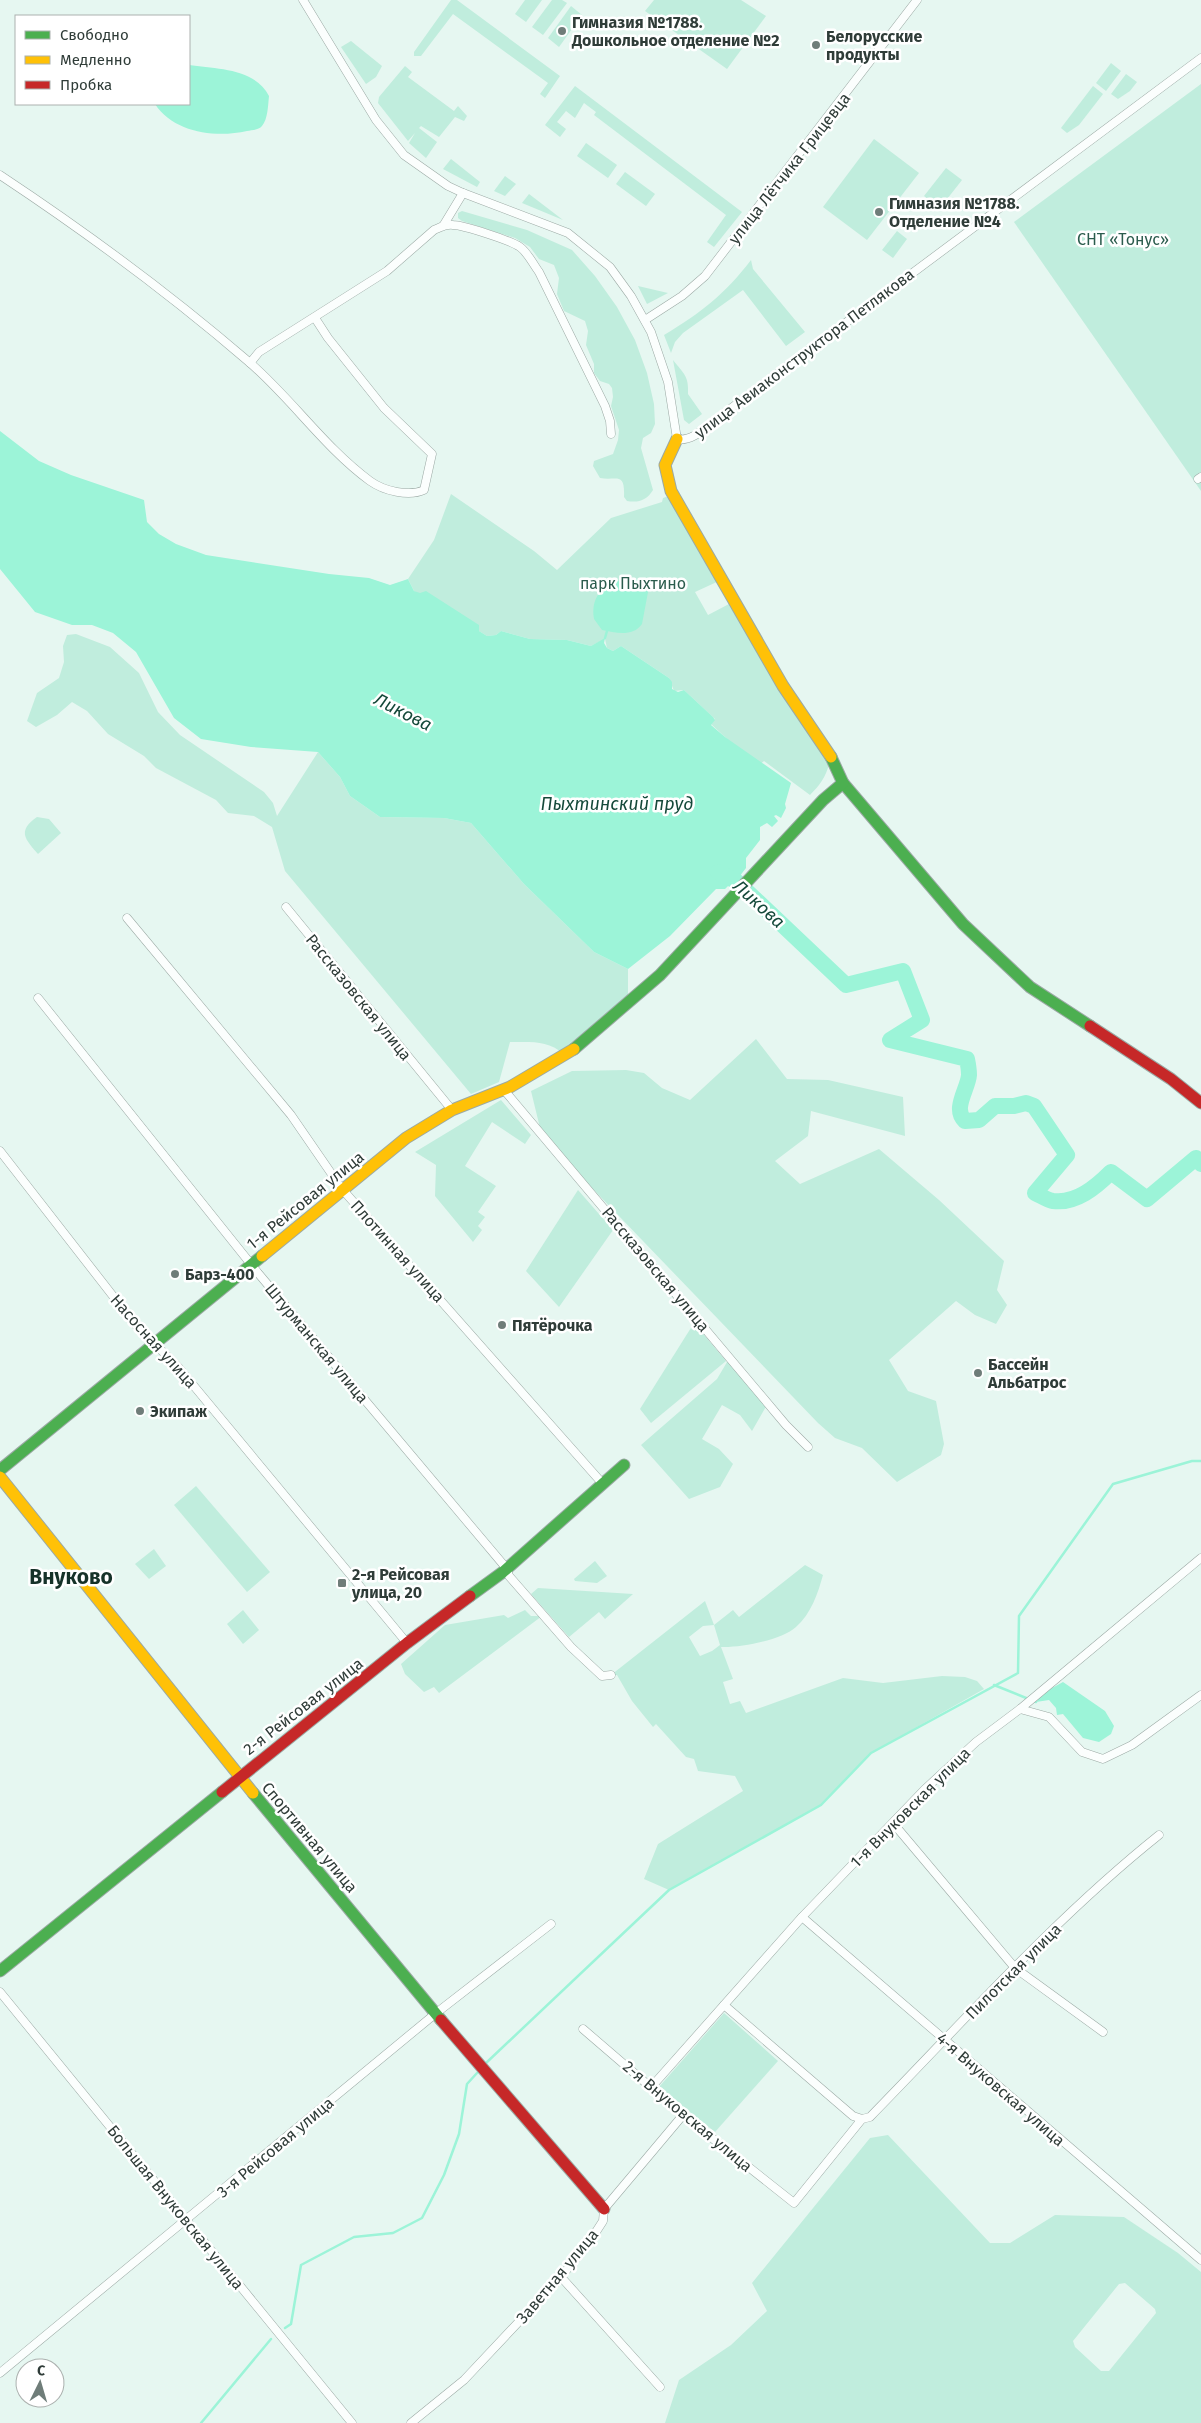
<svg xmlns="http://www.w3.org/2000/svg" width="1201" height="2423" font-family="'Fira Sans',sans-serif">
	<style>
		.green { fill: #c0eddd; fill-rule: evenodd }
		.water { fill: #9cf4d8 }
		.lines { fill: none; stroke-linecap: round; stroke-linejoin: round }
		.stream { stroke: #9cf4d8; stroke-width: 2.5 }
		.river { stroke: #9cf4d8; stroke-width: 16 }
		.street-casing { stroke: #9ba9a4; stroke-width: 9 }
		.fast-casing { stroke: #9ba9a4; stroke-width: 13 }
		.slow-casing { stroke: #9ba9a4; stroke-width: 13 }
		.jam-casing { stroke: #9ba9a4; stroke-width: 13 }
		.street { stroke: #fbfefd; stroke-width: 8 }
		.fast { stroke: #4caf50; stroke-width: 11 }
		.slow { stroke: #ffc107; stroke-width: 11 }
		.jam { stroke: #c62828; stroke-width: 11 }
		.poi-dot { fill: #6f7d79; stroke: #fff; stroke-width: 2 }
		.labels { text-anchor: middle; stroke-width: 5; stroke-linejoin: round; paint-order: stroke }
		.poi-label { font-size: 16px; font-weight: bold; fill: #2f3c38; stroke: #fff; text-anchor: start }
		.street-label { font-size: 16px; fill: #2f3c38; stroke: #fff }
		.park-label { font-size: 16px; fill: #2b5c4d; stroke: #fff }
		.water-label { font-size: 18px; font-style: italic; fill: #15493a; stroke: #fff }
		.district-label { font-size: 21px; font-weight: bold; fill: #163229; stroke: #fff }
	</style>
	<rect width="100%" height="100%" fill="#e6f7f1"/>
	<g class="green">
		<polygon points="451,0 457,0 560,76 545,98 540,94 548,83 453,14 421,56 414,56 414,52"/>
		<polygon points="525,0 542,0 526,22 515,14"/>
		<polygon points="552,0 562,0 567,3 543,35 532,27"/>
		<polygon points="654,0 741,0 766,16 727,69 645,11"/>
		<polygon points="571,6 582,15 559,47 548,38"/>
		<polygon points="351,41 382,66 376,77 366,84 341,47"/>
		<polygon points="1111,63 1121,71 1106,91 1096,83"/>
		<polygon points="405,66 412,72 408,77 454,111 458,106 467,116 464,121 455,117 439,137 421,126 419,128 437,142 426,158 409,143 415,133 408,141 378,103 379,97"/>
		<polygon points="1126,74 1137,82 1130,91 1118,99 1111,94"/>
		<polygon points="1201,84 1201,491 1014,222"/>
		<polygon points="575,86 742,212 714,247 707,242 726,215 594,115 596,112 584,103 575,118 566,111 557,122 566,129 560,137 545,125"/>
		<polygon points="1093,86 1103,94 1079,125 1067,133 1061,128"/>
		<polygon points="874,139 919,173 867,240 823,207"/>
		<polygon points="586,143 617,165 608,178 577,156"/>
		<polygon points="451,159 480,182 477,187 443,169"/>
		<polygon points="946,168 962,180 940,208 924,196"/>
		<polygon points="625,172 655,194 646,206 616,184"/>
		<polygon points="505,176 516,184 505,196 494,191"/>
		<polygon points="529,194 563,220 522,203"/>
		<path d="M462,211L527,230L572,250L595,276L617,307L635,340L647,373L654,404L655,424L651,433L643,438L641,448L653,490C647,500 639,503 627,501L624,497C625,471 617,481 600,478L593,466L594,461L613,454L618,440L619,430L611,406L613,397L612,388L609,384L600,381L594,373V364L586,345L588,331L585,321L564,311L557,294L559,278L554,265L539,259L530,247L515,238L462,221L458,218V213Z"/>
		<polygon points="897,231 907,239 893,258 882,250"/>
		<path d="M751,260L753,269L805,332L786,346L743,290L683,333L675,342L671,353L664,335C701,313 725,294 751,260Z"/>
		<polygon points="638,286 668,293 647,304"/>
		<path d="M673,360C684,374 689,376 688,394L702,414L689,424L684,420Z"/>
		<path d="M451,494L534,551L557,570L611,518L662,502L663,498L672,495L719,581L695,592L708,615L729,604L829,764C826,777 819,786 810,795L764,761L757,767L711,724L715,719L684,690L674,691L669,678L621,646L613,651L607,648L605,639L591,646L567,640L530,639L501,631L496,635L487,636L414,591L408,579L434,540Z"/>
		<path d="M76,634L110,647L139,673L158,712L180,735L264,792L273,803L277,816L318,752L340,777L350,796L380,817L444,818L471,823L524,884L594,952L628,969V1002L564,1054C547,1040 532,1042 510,1042L499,1082L471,1094L285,871L272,827L254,816L228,813L216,800L156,768L144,756L108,734L87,711L72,702L57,715L36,727L27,721L37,693L59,678L64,662L63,646L67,635Z"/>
		<path d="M37,817L49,819L61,833L38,854C25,839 17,831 37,817Z"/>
		<polygon points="756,1039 787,1079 828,1080 903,1097 905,1136 811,1111 808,1136 775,1161 800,1184 879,1149 939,1200 1004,1261 997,1290 1007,1305 996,1324 975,1315 956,1301 889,1360 908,1391 936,1401 944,1444 941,1455 897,1482 862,1448 835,1438 818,1423 542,1136 531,1091 572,1071 626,1070 644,1073 662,1088 690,1100"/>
		<polygon points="501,1100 531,1135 525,1144 492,1122 465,1166 496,1186 478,1212 485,1217 478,1226 482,1230 473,1242 435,1196 436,1165 415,1152"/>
		<polygon points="578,1190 613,1230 559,1307 526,1271"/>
		<polygon points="694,1323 726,1361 651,1423 640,1409"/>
		<polygon points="730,1357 768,1403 752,1431 740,1415 722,1405 702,1439 719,1449 733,1464 720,1487 689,1499 641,1445 717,1379"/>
		<polygon points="196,1486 270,1572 247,1592 174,1505"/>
		<polygon points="154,1549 166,1566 149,1579 135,1564"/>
		<polygon points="595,1561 607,1576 597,1583 575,1581 574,1579"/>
		<path d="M805,1565L823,1575C818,1593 811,1614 796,1627C782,1640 740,1648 721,1647L733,1679L723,1682L730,1704L740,1701L746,1713L843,1678L883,1683L942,1676L965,1677L977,1681L984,1689L871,1753L821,1805L669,1890L644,1879L658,1844L743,1791L735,1776L698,1771L694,1759L686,1757L656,1724L653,1727L632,1701L617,1675H611L705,1601L714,1625L733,1610L739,1617ZM714,1625L720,1645L712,1651L700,1656L689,1637L703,1626Z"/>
		<polygon points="538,1588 633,1594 605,1619 599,1612 569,1637 531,1594"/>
		<polygon points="243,1610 259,1630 243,1644 227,1624"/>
		<polygon points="525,1610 531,1616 542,1616 439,1693 434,1687 424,1692 405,1674 401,1664 445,1625 504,1615 508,1618"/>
		<polygon points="724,2013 778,2061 715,2132 659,2087"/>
		<path d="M888,2135L990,2243H1010L1055,2215L1124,2217L1178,2253L1201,2272V2423H665L679,2380L731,2345L767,2311L752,2283L870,2138ZM1125,2283L1155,2309L1156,2313L1109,2371H1101L1075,2347L1073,2341L1119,2284Z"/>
	</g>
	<g class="water">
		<path d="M189,65C216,69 255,68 269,96C268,105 268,119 262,126C259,130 252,130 247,131C216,138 174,133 155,104H189Z"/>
		<polygon points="0,431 39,461 71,475 144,500 147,522 159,534 176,544 206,555 329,574 369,578 390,585 408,579 414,591 420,593 426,591 479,625 479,631 487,636 496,635 501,631 530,639 567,640 591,646 605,638 604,643 607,648 613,651 621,646 669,678 672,682 672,689 678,692 684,690 713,717 715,720 711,725 725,737 791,783 785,804 786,808 781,818 776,815 774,816 778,821 772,827 767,823 760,827 760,840 746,858 746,868 736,881 731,883 725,889 716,889 670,936 628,969 594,952 524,884 471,823 444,818 380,817 350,796 340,777 318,752 251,747 201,739 174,718 136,652 113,633 92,625 72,625 35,612 0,569"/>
		<path d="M628,578L640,580L649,587L642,624C633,637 616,633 602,630L594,619C590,594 606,583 628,578Z"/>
		<polygon points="1063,1682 1105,1711 1114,1726 1111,1734 1099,1742 1083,1738 1063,1714 1057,1715 1056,1708 1049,1700 1036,1702 1043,1693"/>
	</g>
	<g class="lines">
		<g class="stream">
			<polyline points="605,638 607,631"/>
			<polyline points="994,1685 1036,1702"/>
			<polyline points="486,2063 669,1890 821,1805 871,1753 1018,1673 1019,1616 1113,1484 1192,1461 1201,1461"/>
			<polyline points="285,2328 291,2324 301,2265 354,2237 393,2233 422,2218 444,2175 459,2134 467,2084 477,2073"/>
			<polyline points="201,2423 271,2339"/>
		</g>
		<path class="river" d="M718,872L736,881L846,985L903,971L922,1020L890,1040L967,1059C968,1064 969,1070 969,1075C968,1089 952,1109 965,1121L979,1120L995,1106H1014L1026,1103L1034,1106L1067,1155L1035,1193C1040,1195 1047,1200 1053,1201C1076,1204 1096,1187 1111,1172L1147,1199L1196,1158L1201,1164"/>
		<g class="street-casing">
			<g id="street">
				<path d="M303,0L376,120L404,155L448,186L463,193L568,233L610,267L631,296L651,332L668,382L677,439C691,442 704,429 714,421L1201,58"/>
				<path d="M0,175C86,232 170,294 249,362C292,399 324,447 370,481C384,491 409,497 424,490L432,454L384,408L328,338L315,318"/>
				<polyline points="443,226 463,193"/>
				<polyline points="645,320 682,296 705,276 917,0"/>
				<path d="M250,363L259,352L387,271L434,230C441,227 446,224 453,225C463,225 512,241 520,247C528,253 533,264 539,272L605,406L610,421L611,434"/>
				<polyline points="1198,479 1201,477"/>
				<polyline points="286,907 452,1110"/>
				<polyline points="127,918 291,1115 342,1189 602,1483"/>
				<polyline points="38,998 258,1273 507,1569 509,1576 571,1647 602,1676 611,1675"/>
				<polyline points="504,1090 786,1425 808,1447"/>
				<polyline points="0,1151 134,1323 179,1368 407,1643"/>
				<polyline points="1020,1709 1049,1717 1082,1752 1103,1759 1132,1745 1201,1695"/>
				<polyline points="893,1823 1015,1968 1103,2032"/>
				<polyline points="802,1917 1201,2260"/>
				<polyline points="0,1992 352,2423"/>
				<polyline points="724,2005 853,2116 862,2119"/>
				<path d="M583,2029L683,2115L794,2203L862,2119L870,2117C964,2021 1054,1919 1159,1835"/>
				<polyline points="655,2090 654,2084 802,1917 924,1790 976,1742 1020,1709 1201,1558"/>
				<polyline points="561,2277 660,2387"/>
				<polyline points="0,2373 435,2014 551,1924"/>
				<polyline points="411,2423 464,2380 561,2277 592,2238 603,2221 604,2209 683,2115"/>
			</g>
		</g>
		<g class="fast-casing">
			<g id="fast">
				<polyline points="831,757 843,783 963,924 1030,987 1090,1026"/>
				<polyline points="574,1049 660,975 823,800 843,783"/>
				<polyline points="0,1470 262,1256"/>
				<polyline points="470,1596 503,1572 624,1465"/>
				<polyline points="253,1793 441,2020"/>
				<polyline points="0,1971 222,1792"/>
			</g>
		</g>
		<g class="slow-casing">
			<g id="slow">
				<polyline points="677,439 665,465 671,491 783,686 831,757"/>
				<polyline points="262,1256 406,1138 452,1110 510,1087 574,1049"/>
				<polyline points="0,1477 253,1793"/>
			</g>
		</g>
		<g class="jam-casing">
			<g id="jam">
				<polyline points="1090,1026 1171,1079 1201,1103"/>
				<polyline points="222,1792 407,1643 470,1596"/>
				<polyline points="441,2020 604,2209"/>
			</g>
		</g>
		<use href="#street" class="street"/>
		<use href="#fast" class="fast"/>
		<use href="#slow" class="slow"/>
		<use href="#jam" class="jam"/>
	</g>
	<g class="poi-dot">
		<circle cx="562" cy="31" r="5"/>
		<circle cx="816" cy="45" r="5"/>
		<circle cx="879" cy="212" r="5"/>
		<circle cx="175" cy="1274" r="5"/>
		<circle cx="502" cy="1325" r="5"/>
		<circle cx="978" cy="1373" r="5"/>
		<circle cx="140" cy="1411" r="5"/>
		<rect x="337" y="1578" width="10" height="10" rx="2.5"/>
	</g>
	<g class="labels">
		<g class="poi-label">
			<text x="572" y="28">Гимназия №1788.<tspan x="572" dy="18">Дошкольное отделение №2</tspan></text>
			<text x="826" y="42">Белорусские<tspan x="826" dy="18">продукты</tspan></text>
			<text x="889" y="209">Гимназия №1788.<tspan x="889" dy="18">Отделение №4</tspan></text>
			<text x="185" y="1280">Барз-400</text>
			<text x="512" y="1331">Пятёрочка</text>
			<text x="988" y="1370">Бассейн<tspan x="988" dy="18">Альбатрос</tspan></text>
			<text x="150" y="1417">Экипаж</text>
			<text x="352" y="1580">2-я Рейсовая<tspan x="352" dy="18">улица, 20</tspan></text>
		</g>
		<g class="street-label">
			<text transform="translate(789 168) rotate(-52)" y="6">улица Лётчика Грицевца</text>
			<text transform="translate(804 353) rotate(-37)" y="6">улица Авиаконструктора Петлякова</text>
			<text transform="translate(359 997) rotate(51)" y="6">Рассказовская улица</text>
			<text transform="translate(305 1200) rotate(-39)" y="6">1-я Рейсовая улица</text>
			<text transform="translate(398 1251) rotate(48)" y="6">Плотинная улица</text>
			<text transform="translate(656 1269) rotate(50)" y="6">Рассказовская улица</text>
			<text transform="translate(154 1341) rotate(48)" y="6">Насосная улица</text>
			<text transform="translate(317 1343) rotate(50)" y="6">Штурманская улица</text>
			<text transform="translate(303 1706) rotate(-38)" y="6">2-я Рейсовая улица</text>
			<text transform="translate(910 1807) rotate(-45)" y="6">1-я Внуковская улица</text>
			<text transform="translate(310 1837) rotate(50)" y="6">Спортивная улица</text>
			<text transform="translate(1013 1971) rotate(-45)" y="6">Пилотская улица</text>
			<text transform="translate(1001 2089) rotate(41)" y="6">4-я Внуковская улица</text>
			<text transform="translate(688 2116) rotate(40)" y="6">2-я Внуковская улица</text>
			<text transform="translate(275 2147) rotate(-40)" y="6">3-я Рейсовая улица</text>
			<text transform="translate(176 2207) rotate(51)" y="6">Большая Внуковская улица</text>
			<text transform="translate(557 2276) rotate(-50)" y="6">Заветная улица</text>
		</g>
		<g class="park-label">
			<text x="1123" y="245">СНТ «Тонус»</text>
			<text x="633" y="589">парк Пыхтино</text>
		</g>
		<g class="water-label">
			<text transform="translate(403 712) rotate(27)" y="6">Ликова</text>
			<text x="617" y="810">Пыхтинский пруд</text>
			<text transform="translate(759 904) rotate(42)" y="6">Ликова</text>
		</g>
		<g class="district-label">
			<text x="71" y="1584">Внуково</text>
		</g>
	</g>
	<rect x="15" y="15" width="175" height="90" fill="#ffffff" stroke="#acb1af"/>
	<rect x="25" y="31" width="25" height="8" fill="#4caf50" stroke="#acb1af"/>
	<text x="60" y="40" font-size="15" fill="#2f3c38">Свободно</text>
	<rect x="25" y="56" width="25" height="8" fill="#ffc107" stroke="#acb1af"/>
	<text x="60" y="65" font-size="15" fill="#2f3c38">Медленно</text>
	<rect x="25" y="81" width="25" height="8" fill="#c62828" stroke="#acb1af"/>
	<text x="60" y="90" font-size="15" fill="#2f3c38">Пробка</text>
	<g transform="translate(40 2383) rotate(5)"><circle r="24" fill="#ffffff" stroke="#acb1af"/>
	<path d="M0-4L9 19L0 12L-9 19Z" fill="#6f7d79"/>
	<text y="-8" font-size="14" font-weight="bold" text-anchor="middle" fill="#2f3c38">С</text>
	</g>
</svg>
